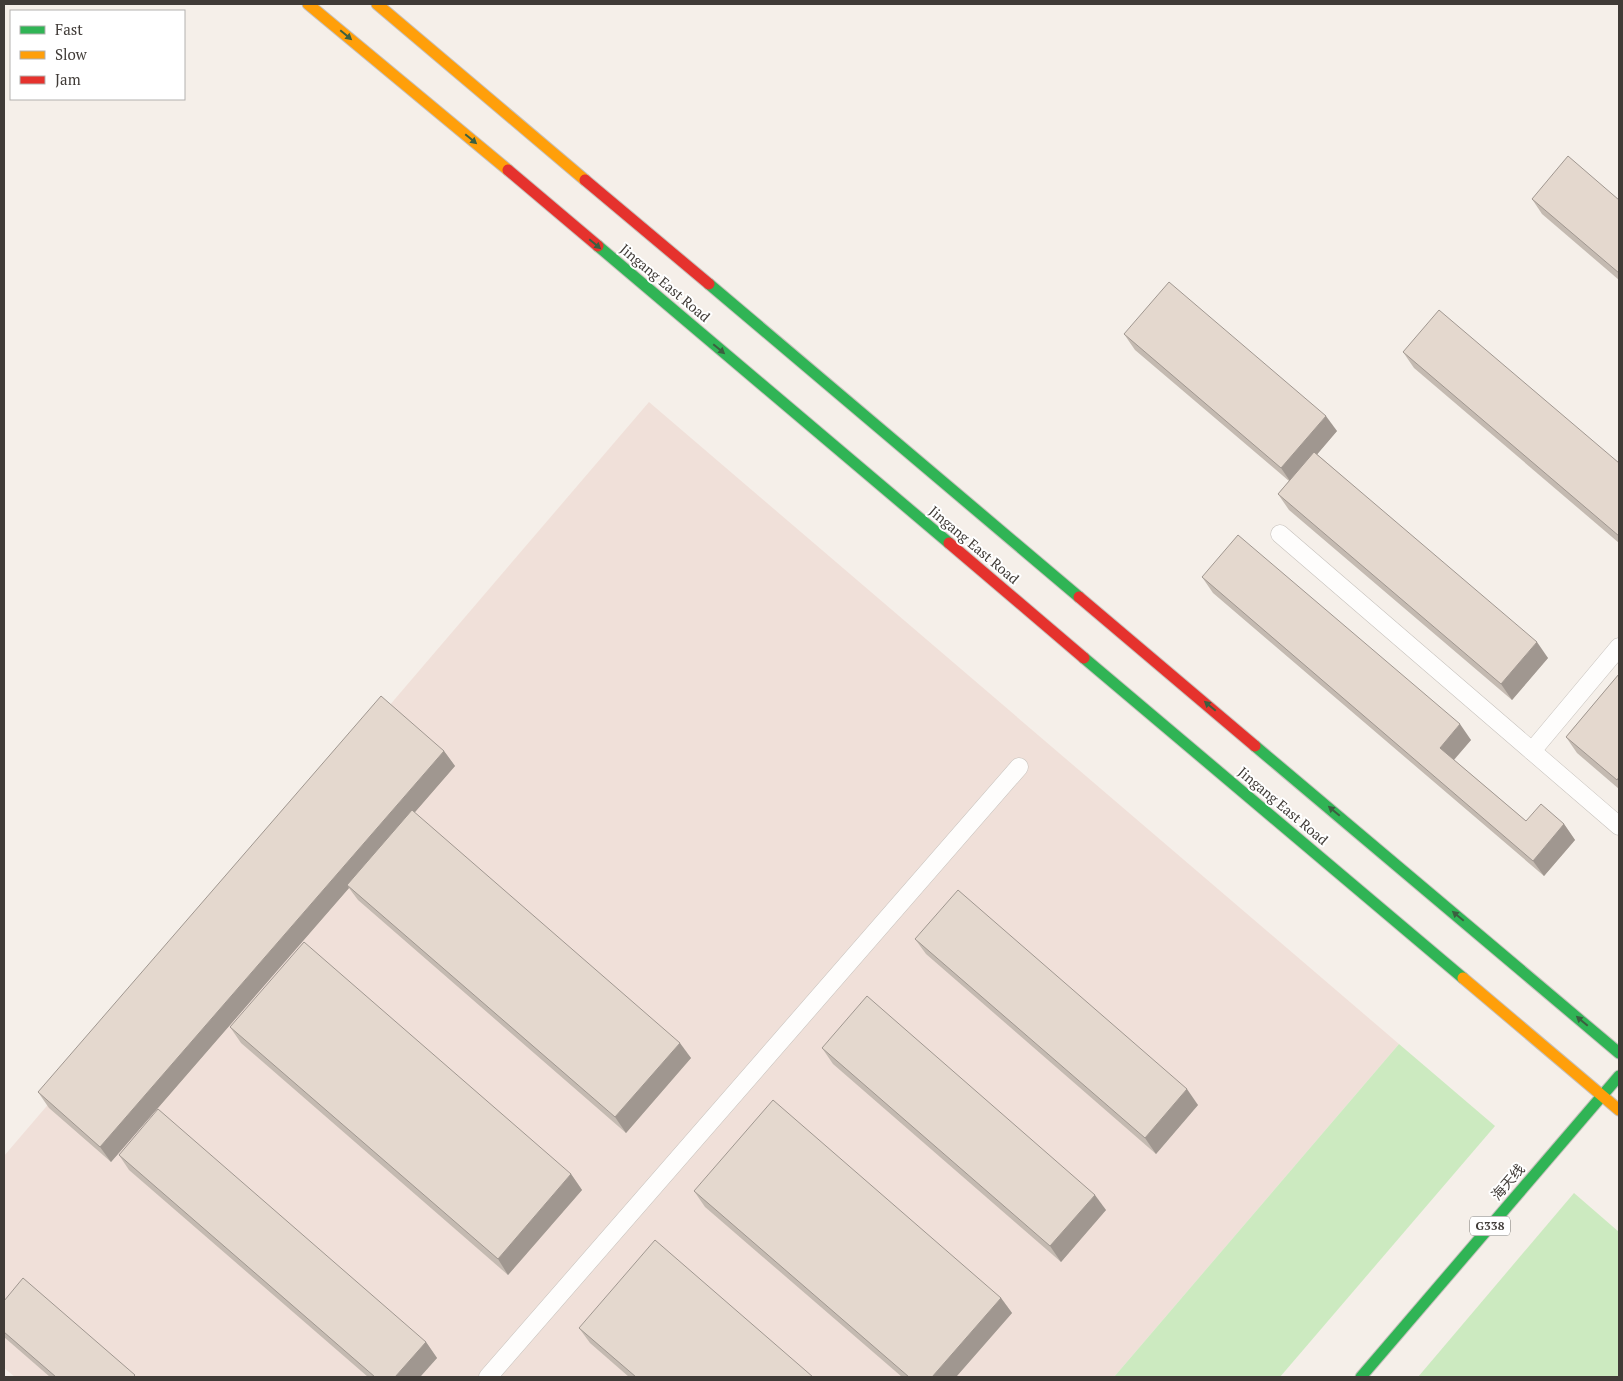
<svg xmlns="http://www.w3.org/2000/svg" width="1623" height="1381" font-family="'PT Serif','Noto Sans SC',serif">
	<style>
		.industrial { fill: #f0e0d9 }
		.green { fill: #cceac0 }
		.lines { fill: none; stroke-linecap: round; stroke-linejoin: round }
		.lane-casing { stroke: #c6c1bc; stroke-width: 19 }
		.fast-casing { stroke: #c6c1bc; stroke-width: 13 }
		.slow-casing { stroke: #c6c1bc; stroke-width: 13 }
		.jam-casing { stroke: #c6c1bc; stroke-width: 13 }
		.lane { stroke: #fefdfc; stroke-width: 18 }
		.fast { stroke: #30b455; stroke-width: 11 }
		.slow { stroke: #ff9f0a; stroke-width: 11 }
		.jam { stroke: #e5322d; stroke-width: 11 }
		.wall { fill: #c4bab1 }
		.shaded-wall { fill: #a09790 }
		.building { fill: #e4d8ce; stroke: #a09790 }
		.oneway { fill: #3b5f40 }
		.labels { text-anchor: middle; stroke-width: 4; stroke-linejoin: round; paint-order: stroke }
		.shield { fill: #fff; stroke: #797673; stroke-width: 1 }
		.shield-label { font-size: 12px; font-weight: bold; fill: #403b37 }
		.street-label { font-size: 14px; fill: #403b37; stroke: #fff }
	</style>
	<rect width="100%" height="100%" fill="#f5efe9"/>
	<polygon class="industrial" points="649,402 1399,1044 1114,1377 15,1377 4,1368 4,1156"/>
	<g class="green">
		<polygon points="1399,1044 1495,1126 1280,1377 1114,1377"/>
		<polygon points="1574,1193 1619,1232 1619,1377 1418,1377"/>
	</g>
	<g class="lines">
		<g class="lane-casing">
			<g id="lane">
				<polyline points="1280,534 1619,826"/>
				<polyline points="1532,751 1619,647"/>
				<polyline points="488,1377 1019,767"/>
			</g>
		</g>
		<g class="fast-casing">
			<g id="fast">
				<polyline points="598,246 949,543"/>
				<polyline points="709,284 1079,597"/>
				<polyline points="1084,658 1463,978"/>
				<polyline points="1255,746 1619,1053"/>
				<polyline points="1361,1377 1619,1076"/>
			</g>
		</g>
		<g class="slow-casing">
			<g id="slow">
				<polyline points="308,4 508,170"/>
				<polyline points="377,4 585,180"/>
				<polyline points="1463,978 1619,1110"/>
			</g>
		</g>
		<g class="jam-casing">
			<g id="jam">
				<polyline points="508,170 598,246"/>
				<polyline points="585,180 709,284"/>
				<polyline points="949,543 1084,658"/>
				<polyline points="1079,597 1255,746"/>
			</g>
		</g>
		<use href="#lane" class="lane"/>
		<use href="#fast" class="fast"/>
		<use href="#slow" class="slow"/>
		<use href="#jam" class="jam"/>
	</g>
	<g class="wall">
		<polygon points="1532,199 1619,200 1619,280 1542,214"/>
		<polygon points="1124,334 1337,431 1317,454 1548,658 1512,700 1289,510 1278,494 1289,481 1135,350"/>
		<polygon points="1403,352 1619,463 1619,543 1414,368"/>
		<polygon points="1202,577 1471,740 1454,760 1526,821 1564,824 1575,840 1544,876 1213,593"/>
		<polygon points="1619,674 1619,789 1577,753 1566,737"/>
		<polygon points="444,751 455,766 414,813 691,1058 626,1133 358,900 349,888 111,1162 49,1108 38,1092"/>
		<polygon points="915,939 1198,1105 1156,1154 926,954"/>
		<polygon points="230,1027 571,1174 582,1190 508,1275 241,1043"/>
		<polygon points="822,1048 1106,1210 1061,1262 833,1064"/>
		<polygon points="119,1155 426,1342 437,1358 420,1377 368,1377 129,1170"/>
		<polygon points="694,1191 1001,1298 1012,1313 956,1377 902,1377 705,1207"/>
		<polygon points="4,1301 136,1377 50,1377 4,1337"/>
		<polygon points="579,1328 813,1377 629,1377 590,1343"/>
	</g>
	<g class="shaded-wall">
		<polygon points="1326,416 1337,431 1292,484 1281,468"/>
		<polygon points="1537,642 1548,658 1512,700 1501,684"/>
		<polygon points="1460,724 1471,740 1451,763 1440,748"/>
		<polygon points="444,751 455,766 350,887 347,885 349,888 111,1162 100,1147"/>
		<polygon points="1564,824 1575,840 1544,876 1533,861"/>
		<polygon points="680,1043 691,1058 626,1133 615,1117"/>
		<polygon points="1187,1089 1198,1105 1156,1154 1145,1138"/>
		<polygon points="571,1174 582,1190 508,1275 498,1259"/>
		<polygon points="1095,1195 1106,1210 1061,1262 1050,1246"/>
		<polygon points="1001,1298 1012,1313 956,1377 932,1377"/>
		<polygon points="426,1342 437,1358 420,1377 395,1377"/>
	</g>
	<g class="building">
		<polygon points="1568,156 1619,200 1619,273 1532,199"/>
		<polygon points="1169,282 1326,416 1281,468 1124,334"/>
		<polygon points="1439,310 1619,463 1619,536 1403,352"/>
		<polygon points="1314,452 1537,642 1501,684 1278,494"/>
		<polygon points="1238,535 1460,724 1440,748 1526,821 1541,804 1564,824 1533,861 1202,577"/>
		<polygon points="1619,674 1619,777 1617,780 1566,737"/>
		<polygon points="381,696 444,751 100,1147 38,1092"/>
		<polygon points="412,810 680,1043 615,1117 347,885"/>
		<polygon points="958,890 1187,1089 1145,1138 915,939"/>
		<polygon points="304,942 571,1174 498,1259 230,1027"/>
		<polygon points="867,996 1095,1195 1050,1246 822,1048"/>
		<polygon points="773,1100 1001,1298 932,1377 909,1377 694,1191"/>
		<polygon points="158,1109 426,1342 395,1377 375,1377 119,1155"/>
		<polygon points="655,1240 813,1377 636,1377 579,1328"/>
		<polygon points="23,1278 135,1375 133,1377 56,1377 4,1332 4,1301"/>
	</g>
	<defs><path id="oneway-solid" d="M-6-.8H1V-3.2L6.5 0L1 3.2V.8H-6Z" transform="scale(1.25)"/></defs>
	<g class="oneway">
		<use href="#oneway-solid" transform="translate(346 35) rotate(40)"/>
		<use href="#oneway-solid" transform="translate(471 139) rotate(40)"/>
		<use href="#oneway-solid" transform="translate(595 244) rotate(40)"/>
		<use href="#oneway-solid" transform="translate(719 349) rotate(40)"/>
		<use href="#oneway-solid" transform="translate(1210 706) rotate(-140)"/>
		<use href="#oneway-solid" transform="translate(1334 811) rotate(-140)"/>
		<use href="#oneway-solid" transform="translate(1458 916) rotate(-140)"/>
		<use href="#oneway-solid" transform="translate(1582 1021) rotate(-140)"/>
	</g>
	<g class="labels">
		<rect class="shield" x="1470" y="1216.5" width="40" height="19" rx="4"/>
		<g class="shield-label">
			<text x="1490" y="1230">G338</text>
		</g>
		<g class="street-label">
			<text transform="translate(665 283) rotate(40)" y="5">Jingang East Road</text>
			<text transform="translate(974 545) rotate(40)" y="5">Jingang East Road</text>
			<text transform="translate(1283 806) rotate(40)" y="5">Jingang East Road</text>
			<text transform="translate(1508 1182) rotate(-49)" y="5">海天线</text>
		</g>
	</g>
	<rect width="1623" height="1381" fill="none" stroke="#403b37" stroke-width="10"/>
	<rect x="10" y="10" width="175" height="90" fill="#ffffff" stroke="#b3b1af"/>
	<rect x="20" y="26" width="25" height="8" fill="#30b455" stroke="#b3b1af"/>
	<text x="55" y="35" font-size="15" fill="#403b37">Fast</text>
	<rect x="20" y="51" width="25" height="8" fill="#ff9f0a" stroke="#b3b1af"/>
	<text x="55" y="60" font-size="15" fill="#403b37">Slow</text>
	<rect x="20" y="76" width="25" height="8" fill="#e5322d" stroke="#b3b1af"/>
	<text x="55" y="85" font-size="15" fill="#403b37">Jam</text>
</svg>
